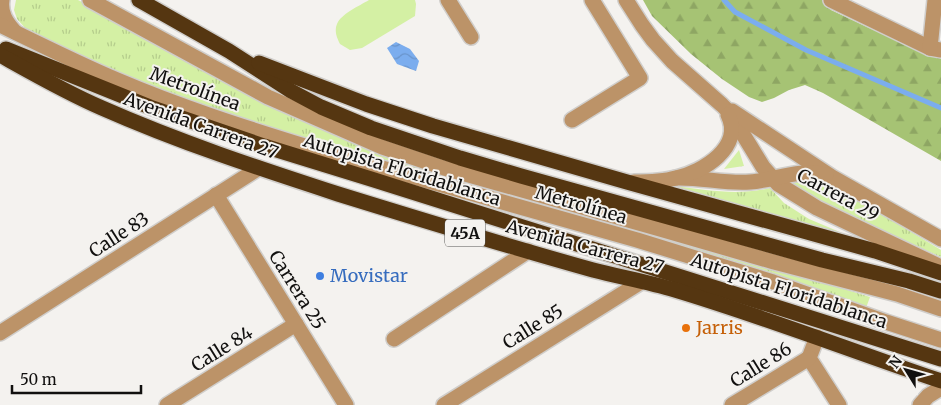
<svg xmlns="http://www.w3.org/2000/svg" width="941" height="405" font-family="Merriweather,serif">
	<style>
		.grass { fill: url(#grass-tufts) }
		.forest { fill: url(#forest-firs) }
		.green { fill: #d4f0a4 }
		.water { fill: url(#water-waves) }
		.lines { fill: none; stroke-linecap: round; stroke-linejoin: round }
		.stream { stroke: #7badee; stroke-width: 5 }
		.minor-casing { stroke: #d0cecb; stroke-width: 18 }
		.highway-casing { stroke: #d0cecb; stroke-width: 18 }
		.minor { stroke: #bc9368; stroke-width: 15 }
		.highway { stroke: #553611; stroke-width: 15 }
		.shop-dot { fill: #3f7fe0; stroke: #f4f2ef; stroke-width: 2 }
		.food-dot { fill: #e8710a; stroke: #f4f2ef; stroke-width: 2 }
		.labels { text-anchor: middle; stroke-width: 4; stroke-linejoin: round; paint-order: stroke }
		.shield { fill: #f4f2ef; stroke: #555452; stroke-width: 1 }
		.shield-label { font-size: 16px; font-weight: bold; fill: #11100f }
		.street-label { font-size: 18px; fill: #11100f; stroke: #f4f2ef }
		.shop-label { font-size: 18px; fill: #366cbe; stroke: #f4f2ef; text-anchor: start }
		.food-label { font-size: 18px; fill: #c56008; stroke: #f4f2ef; text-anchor: start }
	</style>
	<defs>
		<pattern id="grass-tufts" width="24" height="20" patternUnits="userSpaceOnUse" patternTransform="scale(1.25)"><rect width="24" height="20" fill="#d4f0a4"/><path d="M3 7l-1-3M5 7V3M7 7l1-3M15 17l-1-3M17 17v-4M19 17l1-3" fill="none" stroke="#b5cd8c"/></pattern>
		<pattern id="forest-firs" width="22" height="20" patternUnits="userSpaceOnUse" patternTransform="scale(1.25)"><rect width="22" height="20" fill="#a6c374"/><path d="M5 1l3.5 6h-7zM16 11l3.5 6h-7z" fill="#8ea663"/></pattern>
		<pattern id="water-waves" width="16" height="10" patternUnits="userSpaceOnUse" patternTransform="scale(1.25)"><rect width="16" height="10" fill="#7badee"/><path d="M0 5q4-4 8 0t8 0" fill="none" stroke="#6994cb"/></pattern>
	</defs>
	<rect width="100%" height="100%" fill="#f4f2ef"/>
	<g class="grass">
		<polygon points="16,0 78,0 100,11 216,76 741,257 870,297 866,308 202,108 68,54 27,30 17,19 14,10"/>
		<polygon points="739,150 744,166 724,169"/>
		<polygon points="801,178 827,181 941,250 941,257 799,193 784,180"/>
		<path d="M674,186C708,190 737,196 770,188L784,203L809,219L854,238Z"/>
	</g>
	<polygon class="forest" points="643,0 824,0 831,10 927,55 941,57 941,161 823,93 805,85 789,90 774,98 762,102 749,97 722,79 691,54 652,16"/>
	<path class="green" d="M369,0H415L416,4L415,16L362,48L350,50L340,44C337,38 334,31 337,24C341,14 359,6 369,0Z"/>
	<polygon class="water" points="396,42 410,49 419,61 416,71 397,64 387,48"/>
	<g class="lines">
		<polyline class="stream" points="724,0 735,12 806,50 941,108"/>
		<g class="minor-casing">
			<g id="minor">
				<path d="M2,0C0,13 6,22 15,32"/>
				<polyline points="90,0 268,97 382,147 444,168 660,229 774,262 897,294 941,309"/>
				<polyline points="448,0 471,37"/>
				<polyline points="626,0 642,25 653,40 672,61 722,105 730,113 763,167 778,184 817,208 941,267"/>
				<polyline points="831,0 930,48 941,50"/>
				<path d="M0,25C39,44 77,63 117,80C180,107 246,128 311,148L637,240L773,282L886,322L941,340"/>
				<polyline points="930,48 935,0"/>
				<polyline points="732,111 832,177 941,239"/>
				<polyline points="572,120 640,78 592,0"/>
				<path d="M676,178C701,177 725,184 750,182C777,180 798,168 826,175"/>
				<path d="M634,182C648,182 662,182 676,178C703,172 744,147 728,115"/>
				<polyline points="216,195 346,405"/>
				<polyline points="0,333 259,168"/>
				<polyline points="817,337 809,358 839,405"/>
				<polyline points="394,339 528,251"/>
				<polyline points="167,405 296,324"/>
				<polyline points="444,405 641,282"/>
				<polyline points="732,405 809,358"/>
				<polyline points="920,405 928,396 941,388"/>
			</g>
		</g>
		<g class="highway-casing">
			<g id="highway">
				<polyline points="139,0 229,51 291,91 321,107 371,128 460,158 521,176 822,260 909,281 941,291"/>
				<polyline points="6,49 150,107 264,146 371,179 941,359"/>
				<path d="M0,55C34,74 67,93 102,108C179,142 258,168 338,194C422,220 507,246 593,270C620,277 648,282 675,290C765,317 852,351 941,381"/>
				<polyline points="259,63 366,104 433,126 627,182 875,251 941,273"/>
			</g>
		</g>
		<use href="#minor" class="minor"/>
		<use href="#highway" class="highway"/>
	</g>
	<circle class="shop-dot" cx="320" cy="276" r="5"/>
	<circle class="food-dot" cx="686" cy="328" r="5"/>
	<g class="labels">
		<rect class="shield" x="445" y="219.5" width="40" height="27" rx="4"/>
		<g class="shield-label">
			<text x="465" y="239">45A</text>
		</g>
		<g class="street-label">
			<text transform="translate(195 89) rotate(20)" y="6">Metrolínea</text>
			<text transform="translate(201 126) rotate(20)" y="6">Avenida Carrera 27</text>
			<text transform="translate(402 170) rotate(17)" y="6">Autopista Floridablanca</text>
			<text transform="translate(838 195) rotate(28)" y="6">Carrera 29</text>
			<text transform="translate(581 205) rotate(16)" y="6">Metrolínea</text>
			<text transform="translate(119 235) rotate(-33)" y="6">Calle 83</text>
			<text transform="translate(585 247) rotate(15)" y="6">Avenida Carrera 27</text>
			<text transform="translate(297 290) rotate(58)" y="6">Carrera 25</text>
			<text transform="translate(789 291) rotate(18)" y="6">Autopista Floridablanca</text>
			<text transform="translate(533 327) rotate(-32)" y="6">Calle 85</text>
			<text transform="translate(222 349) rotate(-32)" y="6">Calle 84</text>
			<text transform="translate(761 365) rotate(-32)" y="6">Calle 86</text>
		</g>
		<g class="shop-label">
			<text x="330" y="282">Movistar</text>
		</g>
		<g class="food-label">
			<text x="696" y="334">Jarris</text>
		</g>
	</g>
	<g transform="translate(906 370) rotate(307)" stroke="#f4f2ef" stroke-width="4" paint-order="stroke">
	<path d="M0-4L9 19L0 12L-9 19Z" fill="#11100f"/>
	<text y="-8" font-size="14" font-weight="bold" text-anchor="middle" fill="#11100f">N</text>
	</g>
	<path d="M12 385v8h129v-8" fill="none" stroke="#11100f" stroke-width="2.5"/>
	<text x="20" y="385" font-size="15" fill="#11100f" stroke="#f4f2ef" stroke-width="4" paint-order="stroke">50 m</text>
</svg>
